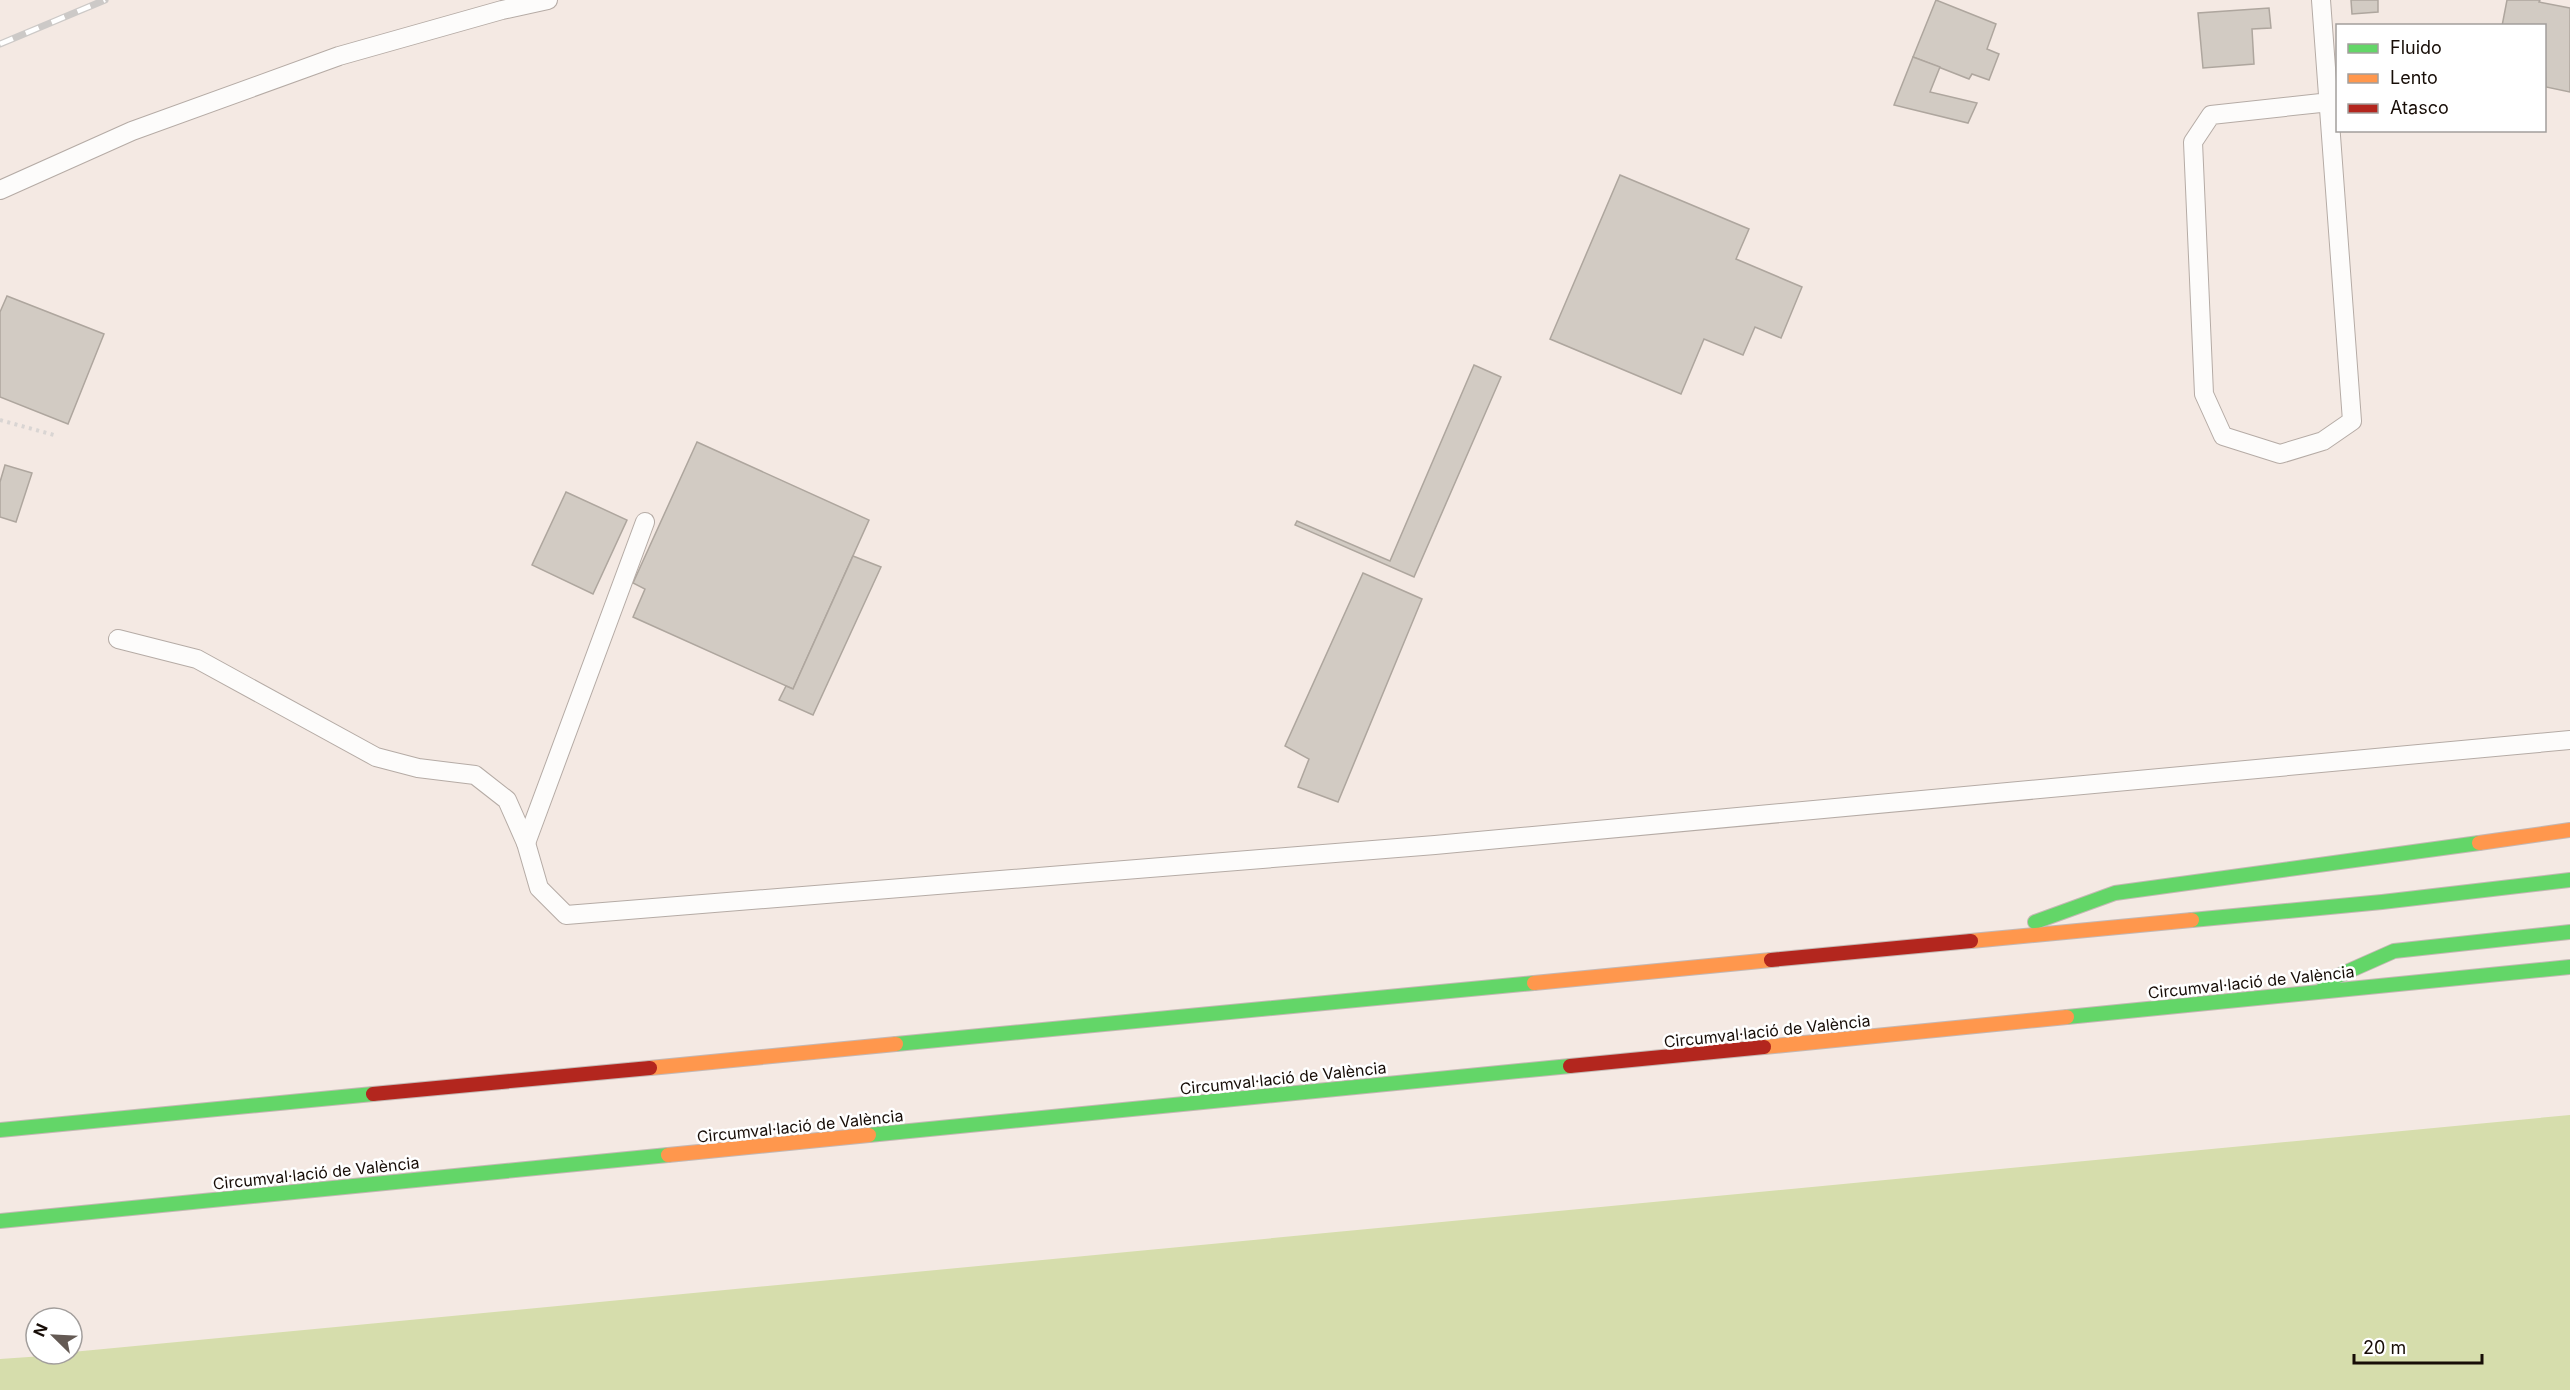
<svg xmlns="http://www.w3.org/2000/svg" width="2570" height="1390" font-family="Inter,sans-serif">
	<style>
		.water { fill: #d6ddac }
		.building { fill: #d2cbc3; stroke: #aea69e; stroke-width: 1.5 }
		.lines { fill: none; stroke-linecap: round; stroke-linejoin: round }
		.lane-casing { stroke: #b5aba5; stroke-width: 20 }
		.fast-casing { stroke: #c4b8b4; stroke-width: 16 }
		.slow-casing { stroke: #c4b8b4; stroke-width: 16 }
		.jam-casing { stroke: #c4b8b4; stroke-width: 16 }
		.path { stroke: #d9d5d3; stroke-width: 4; stroke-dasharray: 3 4.5; stroke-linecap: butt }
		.lane { stroke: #fdfcfb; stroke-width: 18 }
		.fast { stroke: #63d668; stroke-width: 14 }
		.slow { stroke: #ff974d; stroke-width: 14 }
		.jam { stroke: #b3261e; stroke-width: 14 }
		.rail-casing { stroke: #ccc9c7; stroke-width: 7 }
		.rail { stroke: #fff; stroke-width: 4.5; stroke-dasharray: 14; stroke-linecap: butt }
		.labels { text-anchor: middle; stroke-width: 5; stroke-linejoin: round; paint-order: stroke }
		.street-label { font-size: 16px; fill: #170d07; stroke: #fff }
	</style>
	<rect width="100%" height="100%" fill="#f4e9e3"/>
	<polygon class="water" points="2570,1115 2570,1390 0,1390 0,1359 72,1354 72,1352"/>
	<g class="building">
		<polygon points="1936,0 1996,24 1987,49 1999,54 1989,80 1972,74 1969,79 1913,57"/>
		<polygon points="2351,0 2378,0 2378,12 2352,14"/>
		<polygon points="2507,0 2540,0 2539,2 2570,8 2570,92 2546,87 2544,26 2502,26"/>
		<polygon points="2269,8 2271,28 2252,29 2254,64 2203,68 2198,13"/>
		<polygon points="1913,57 1940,67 1930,92 1977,103 1968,123 1894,105"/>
		<polygon points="1620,175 1749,229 1736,259 1802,287 1781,338 1755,327 1743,355 1704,339 1681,394 1550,339"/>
		<polygon points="7,296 104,334 68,424 0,397 0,312"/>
		<polygon points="1474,365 1501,377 1414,577 1295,525 1297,521 1390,561"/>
		<polygon points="697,442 869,520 793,689 633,617 645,589 633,583"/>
		<polygon points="5,465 32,473 16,522 0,517 0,482"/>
		<polygon points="566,492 627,520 593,594 532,565"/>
		<polygon points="853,556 881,567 813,715 779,700 786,686 793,689"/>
		<polygon points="1363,573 1422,599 1338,802 1298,787 1309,759 1285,746"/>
	</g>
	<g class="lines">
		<g class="lane-casing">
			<g id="lane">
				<polyline points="2321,0 2352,421 2323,441 2280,454 2223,436 2204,394 2193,142 2211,115 2330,102"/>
				<polyline points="0,190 132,131 339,56 502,10 548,0"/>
				<polyline points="118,639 197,659 376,757 418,768 475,775 507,800 526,843 539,888 566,915 1435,845 2570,740"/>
				<polyline points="526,843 645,522"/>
			</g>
		</g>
		<g class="fast-casing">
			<g id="fast">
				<polyline points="2192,920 2382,902 2570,880"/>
				<polyline points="2035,922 2115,893 2479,843"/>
				<polyline points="2324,982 2394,951 2570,932"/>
				<polyline points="2067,1017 2570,967"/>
				<polyline points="896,1044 1534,983"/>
				<polyline points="0,1130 373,1094"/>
				<polyline points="869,1135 1570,1066"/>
				<polyline points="0,1221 668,1155"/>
			</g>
		</g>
		<g class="slow-casing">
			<g id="slow">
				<polyline points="2479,843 2570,830"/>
				<polyline points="1971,941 2192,920"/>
				<polyline points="1534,983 1771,960"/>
				<polyline points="1764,1047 2067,1017"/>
				<polyline points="650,1068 896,1044"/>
				<polyline points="668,1155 869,1135"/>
			</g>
		</g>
		<g class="jam-casing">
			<g id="jam">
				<polyline points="1771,960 1971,941"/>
				<polyline points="1570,1066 1764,1047"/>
				<polyline points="373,1094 650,1068"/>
			</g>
		</g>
		<polyline class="path" points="0,420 54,435"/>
		<use href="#lane" class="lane"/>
		<use href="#fast" class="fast"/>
		<use href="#slow" class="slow"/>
		<use href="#jam" class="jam"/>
		<g class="rail-casing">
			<polyline id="rail" points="0,44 105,0"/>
		</g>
		<use href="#rail" class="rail"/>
	</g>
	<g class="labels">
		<g class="street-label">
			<text transform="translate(2251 982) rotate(-6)" y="6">Circumval·lació de València</text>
			<text transform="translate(1767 1031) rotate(-6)" y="6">Circumval·lació de València</text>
			<text transform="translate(1283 1078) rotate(-6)" y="6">Circumval·lació de València</text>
			<text transform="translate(800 1126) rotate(-6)" y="6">Circumval·lació de València</text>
			<text transform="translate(316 1173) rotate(-6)" y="6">Circumval·lació de València</text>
		</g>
	</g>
	<rect x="2336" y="24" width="210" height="108" fill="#ffffff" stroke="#a29e9c" stroke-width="1.5"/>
	<rect x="2348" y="44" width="30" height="9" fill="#63d668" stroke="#a29e9c" stroke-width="1.5"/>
	<text x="2390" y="54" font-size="18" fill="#170d07">Fluido</text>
	<rect x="2348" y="74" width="30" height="9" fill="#ff974d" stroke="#a29e9c" stroke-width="1.5"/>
	<text x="2390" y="84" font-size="18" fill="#170d07">Lento</text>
	<rect x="2348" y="104" width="30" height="9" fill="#b3261e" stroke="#a29e9c" stroke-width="1.5"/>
	<text x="2390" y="114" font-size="18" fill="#170d07">Atasco</text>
	<g transform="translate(54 1336) rotate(294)"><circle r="28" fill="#ffffff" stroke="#a29e9c" stroke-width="1.5"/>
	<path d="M0-4.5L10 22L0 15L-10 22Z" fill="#645a54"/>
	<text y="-9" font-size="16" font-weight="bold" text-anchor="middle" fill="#170d07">N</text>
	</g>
	<path d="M2354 1354v9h128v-9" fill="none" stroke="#170d07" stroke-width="3"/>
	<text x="2363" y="1354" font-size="18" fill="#170d07" stroke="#ffffff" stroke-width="4.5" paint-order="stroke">20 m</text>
</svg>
